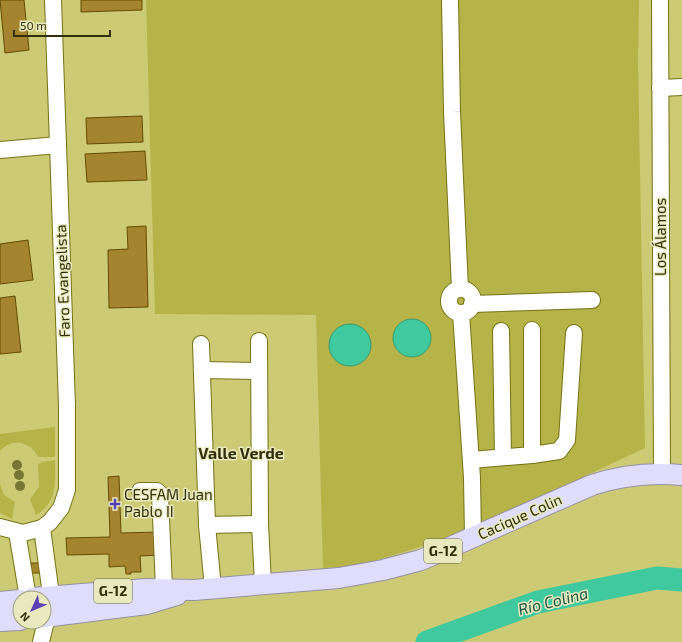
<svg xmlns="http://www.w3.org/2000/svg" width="682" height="642" font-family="'Exo 2',sans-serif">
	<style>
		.green { fill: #b6b349 }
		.water { fill: #40c99e; stroke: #3b9b72 }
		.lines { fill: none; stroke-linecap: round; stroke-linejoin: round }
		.river { stroke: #40c99e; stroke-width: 23 }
		.building { fill: #a4842f; stroke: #644c02 }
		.minor-casing { stroke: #757213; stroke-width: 18 }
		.major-casing { stroke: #9492a5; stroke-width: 22 }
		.minor { stroke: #fff; stroke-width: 16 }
		.major { stroke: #dfddfb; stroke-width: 20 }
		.tree { fill: #787635 }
		.poi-dot { fill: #5a3fb7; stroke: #e8e9bf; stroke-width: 1.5 }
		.labels { text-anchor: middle; stroke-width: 3; stroke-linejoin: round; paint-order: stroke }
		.shield { fill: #e8e9bf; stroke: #676740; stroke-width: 1 }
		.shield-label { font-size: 14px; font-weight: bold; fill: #302f0a }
		.street-label { font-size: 15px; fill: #302f0a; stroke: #e8e9bf }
		.poi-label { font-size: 15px; fill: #302f0a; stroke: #e8e9bf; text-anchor: start }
		.neighbourhood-label { font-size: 16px; font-weight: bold; fill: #302f0a; stroke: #e8e9bf }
		.water-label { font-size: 16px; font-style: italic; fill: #1e5442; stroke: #e8e9bf }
	</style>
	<rect width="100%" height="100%" fill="#ccca74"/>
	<g class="green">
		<polygon points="146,0 639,0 638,61 645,448 462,534 358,566 323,568 316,315 155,314"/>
		<path d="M55,427V457H38C31,442 12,437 0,451V434Z"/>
		<path d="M55,460C55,482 58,502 36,515L30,499L39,487L38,465L42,462Z"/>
		<polygon points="0,484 4,495 15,502 12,519 0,513"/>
	</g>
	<g class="water">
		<circle cx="412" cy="338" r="19"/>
		<circle cx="350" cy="345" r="21"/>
	</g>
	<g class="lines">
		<polyline class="river" points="427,642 538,602 657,578 682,580"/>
	</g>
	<g class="building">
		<polygon points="0,0 24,0 29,50 5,53"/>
		<polygon points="81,0 142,0 142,10 81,12"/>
		<polygon points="142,116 143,142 87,144 86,118"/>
		<polygon points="145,151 147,180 87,182 85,154"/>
		<polygon points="146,226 148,307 109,308 108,250 128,249 127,227"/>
		<polygon points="28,240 33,280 0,284 0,244"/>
		<polygon points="15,296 21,352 0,354 0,298"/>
		<polygon points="119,476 121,533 160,532 160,555 140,556 141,572 131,572 131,574 126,574 125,566 109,567 109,554 67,555 66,538 110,537 108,477"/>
		<rect x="31" y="563" width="9" height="10"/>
	</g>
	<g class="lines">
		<g class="minor-casing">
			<g id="minor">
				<polyline points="450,0 452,112 460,289"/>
				<polyline points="660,0 662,474"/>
				<polyline points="660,88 682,87"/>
				<polyline points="0,150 58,145"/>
				<circle cx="461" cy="301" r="12"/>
				<polyline points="472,304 592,300"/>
				<polyline points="461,313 472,478 473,538"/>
				<polyline points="501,331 503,457"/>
				<polyline points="259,341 260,524 263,584"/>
				<polyline points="201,344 207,525 213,588"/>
				<polyline points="203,370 259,371"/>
				<polyline points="532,455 559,451 567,440 574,333"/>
				<polyline points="471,460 532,455 532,330"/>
				<polyline points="140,491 157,491 160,494 164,589"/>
				<polyline points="207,525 260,524"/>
				<polyline points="0,527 23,533 42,528 50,522 61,508 67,490 67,406 53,0"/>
				<polyline points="42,528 51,595 48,607"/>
				<polyline points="17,532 28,598"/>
				<polyline points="41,642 47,617"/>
			</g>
		</g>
		<g class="major-casing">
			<g id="major">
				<path d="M32,598L146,589L194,590L339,578L383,570L421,560L592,485C622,475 651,472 682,475"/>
				<polyline points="0,602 20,600"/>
				<polyline points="44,617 147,604 177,595"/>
				<polyline points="0,621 20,620"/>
			</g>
		</g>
		<use href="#minor" class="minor"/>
		<use href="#major" class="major"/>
	</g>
	<g class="tree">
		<circle cx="17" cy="465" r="5"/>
		<circle cx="19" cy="475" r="5"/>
		<circle cx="20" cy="486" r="5"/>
	</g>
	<path class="poi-dot" d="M113 498h4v4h4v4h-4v4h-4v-4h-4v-4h4z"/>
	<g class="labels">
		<g class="shield">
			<rect x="424" y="539" width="38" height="24" rx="3"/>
			<rect x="94" y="579" width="38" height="24" rx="3"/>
		</g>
		<g class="shield-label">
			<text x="443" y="556">G-12</text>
			<text x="113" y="596">G-12</text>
		</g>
		<g class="street-label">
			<text transform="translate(661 237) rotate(-90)" y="5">Los Álamos</text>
			<text transform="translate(63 281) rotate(-92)" y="5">Faro Evangelista</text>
			<text transform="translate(520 517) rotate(-24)" y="5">Cacique Colin</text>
		</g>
		<g class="poi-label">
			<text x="124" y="500">CESFAM Juan<tspan x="124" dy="17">Pablo II</tspan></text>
		</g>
		<g class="neighbourhood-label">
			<text x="241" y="459">Valle Verde</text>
		</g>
		<g class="water-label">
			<text transform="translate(553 601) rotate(-14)" y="6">Río Colina</text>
		</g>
	</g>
	<g transform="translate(32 610) rotate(226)"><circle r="19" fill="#e8e9bf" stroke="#9e9f77"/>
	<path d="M0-3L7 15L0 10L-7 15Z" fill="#5a3fb7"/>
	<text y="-6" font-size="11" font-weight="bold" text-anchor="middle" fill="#302f0a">N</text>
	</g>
	<path d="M14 30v6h96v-6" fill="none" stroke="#302f0a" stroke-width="2"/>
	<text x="20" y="30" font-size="12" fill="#302f0a" stroke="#e8e9bf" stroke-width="3" paint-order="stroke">50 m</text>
</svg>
